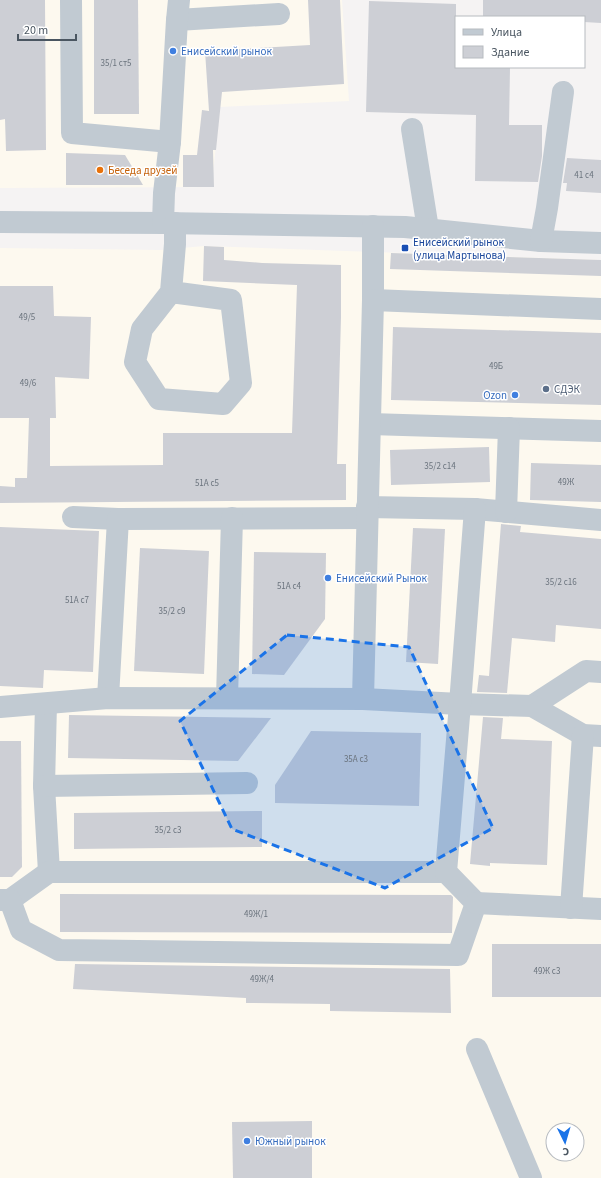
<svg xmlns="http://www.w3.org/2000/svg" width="601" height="1178" font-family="'Source Sans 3',sans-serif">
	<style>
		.commercial { fill: #fdf9ef; fill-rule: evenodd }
		.building { fill: #cdcfd5 }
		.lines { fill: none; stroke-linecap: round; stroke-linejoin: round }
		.minor { stroke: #c1cad2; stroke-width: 22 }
		.marked { fill: #1a73e8; fill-opacity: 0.2; stroke: #1a73e8; stroke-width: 3; stroke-dasharray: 8 5; stroke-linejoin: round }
		.shop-dot { fill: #3f7fe0; stroke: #fff; stroke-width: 1.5 }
		.food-dot { fill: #e8710a; stroke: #fff; stroke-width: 1.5 }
		.transit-dot { fill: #1a4fb4; stroke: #fff; stroke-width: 1.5 }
		.service-dot { fill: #5c6f8a; stroke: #fff; stroke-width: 1.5 }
		.labels { text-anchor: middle; stroke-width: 3; stroke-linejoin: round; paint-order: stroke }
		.number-label { font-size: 9px; fill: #6b747e }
		.shop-label { font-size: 11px; fill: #366cbe; stroke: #fff; text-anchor: start }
		.food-label { font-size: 11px; fill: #c56008; stroke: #fff; text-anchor: start }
		.transit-label { font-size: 11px; fill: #164399; stroke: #fff; text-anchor: start }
		.service-label { font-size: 11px; fill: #4e5e75; stroke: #fff; text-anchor: start }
	</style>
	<rect width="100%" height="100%" fill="#f5f3f3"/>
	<g class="commercial">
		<polygon points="0,0 342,0 349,101 220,107 213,174 214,187 0,188"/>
		<path d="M204,246L601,260V1178H0V248L161,250ZM553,1130H577V1154H553Z"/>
	</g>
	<g class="building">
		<polygon points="0,0 45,0 46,150 6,151 5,119 0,120"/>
		<polygon points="94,0 138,0 139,114 94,114"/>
		<polygon points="308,0 340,0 344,84 222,92 216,150 213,150 214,187 183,187 183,155 197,155 202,110 209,111 205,51 310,45"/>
		<polygon points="483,0 601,0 601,23 584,22 584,17 483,17"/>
		<polygon points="369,1 456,4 456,67 510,68 509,125 542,125 542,156 538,182 475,181 476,115 366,112"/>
		<polygon points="66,153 125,155 143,185 66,185"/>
		<polygon points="567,158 601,160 601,193 566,191 567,183 563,183"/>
		<polygon points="204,246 224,247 224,260 262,263 341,265 341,317 337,464 346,464 346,500 0,503 0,486 15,487 15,478 27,478 29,418 0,418 0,286 53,286 54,316 91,317 89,379 55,377 56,418 50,418 50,466 163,465 163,433 292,433 297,285 203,281"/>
		<polygon points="391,253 601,260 601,276 390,269"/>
		<polygon points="393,327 601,333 601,405 391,400"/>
		<polygon points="489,447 490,482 391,485 390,450"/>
		<polygon points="531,463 601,465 601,502 530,500"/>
		<polygon points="501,524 521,526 520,532 601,539 601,629 556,625 555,642 512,638 507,693 477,692 479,675 489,676"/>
		<polygon points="0,527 99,531 93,672 44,670 43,688 0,686"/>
		<polygon points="413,528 445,529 438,664 406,662"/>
		<polygon points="140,548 209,551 204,674 134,671"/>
		<polygon points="254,552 326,553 325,619 284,675 252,674"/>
		<polygon points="69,715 271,718 238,761 68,758"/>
		<polygon points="483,717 503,718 501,739 552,741 547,865 490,863 490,866 470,864"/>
		<polygon points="311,731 421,733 419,806 275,803 275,785"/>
		<polygon points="0,741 21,741 22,867 12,877 0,877"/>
		<polygon points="262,811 262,847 74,849 74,813"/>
		<polygon points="60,894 451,895 453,897 452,933 60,932"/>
		<rect x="492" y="944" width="109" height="53"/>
		<polygon points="75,964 450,969 451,1013 330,1011 330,1004 246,1003 246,998 73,989"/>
		<polygon points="312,1121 312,1178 233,1178 232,1122"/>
	</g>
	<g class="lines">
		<g class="minor">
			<polyline points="71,0 72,133 170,142"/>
			<polyline points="177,20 279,14"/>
			<polyline points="412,129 428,229"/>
			<polyline points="0,222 163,223 405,227 541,241 601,243"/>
			<polyline points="163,223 164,193 170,142 177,20 179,0"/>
			<polyline points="541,241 547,208 563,92"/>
			<polyline points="171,292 142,329 135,362 159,399 223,404 241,383 231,300 171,292 175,244 175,223"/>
			<polyline points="373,300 373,226"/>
			<polyline points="370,424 601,431"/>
			<polyline points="367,507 475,509 601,520"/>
			<polyline points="506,512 509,428"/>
			<polyline points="73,517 118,519"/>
			<polyline points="108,698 118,519 367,518"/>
			<polyline points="227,698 232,518"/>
			<polyline points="363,699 373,300 601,309"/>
			<polyline points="46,704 44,786 49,872"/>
			<polyline points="532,706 586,671 601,672"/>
			<polyline points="0,707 108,698 363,699 460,704 532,706 583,735 601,736"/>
			<polyline points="44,786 247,783"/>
			<polyline points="0,900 10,900 49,872 446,872"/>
			<polyline points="10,900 21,930 59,950 458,955 476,903 446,872 460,704 475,509"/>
			<polyline points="476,903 601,909"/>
			<polyline points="571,908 583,735"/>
			<polyline points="477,1049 531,1178"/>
		</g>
	</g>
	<path class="marked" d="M287,635L409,647L493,828L385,888L232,829L180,721Z"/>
	<g class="shop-dot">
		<circle cx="173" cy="51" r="4"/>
		<circle cx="515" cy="395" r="4"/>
		<circle cx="328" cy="578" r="4"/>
		<circle cx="247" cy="1141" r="4"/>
	</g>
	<circle class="food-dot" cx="100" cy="170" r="4"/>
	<rect class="transit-dot" x="401" y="244" width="8" height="8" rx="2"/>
	<circle class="service-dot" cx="546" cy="389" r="4"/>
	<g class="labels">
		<g class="number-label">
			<text x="116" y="66">35/1 ст5</text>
			<text x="584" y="178">41 с4</text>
			<text x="27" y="320">49/5</text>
			<text x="496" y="369">49Б</text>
			<text x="28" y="386">49/6</text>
			<text x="440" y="469">35/2 с14</text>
			<text x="566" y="485">49Ж</text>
			<text x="207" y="486">51А с5</text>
			<text x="561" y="585">35/2 с16</text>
			<text x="289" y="589">51А с4</text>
			<text x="77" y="603">51А с7</text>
			<text x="172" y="614">35/2 с9</text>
			<text x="356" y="762">35А с3</text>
			<text x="168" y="833">35/2 с3</text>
			<text x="256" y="917">49Ж/1</text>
			<text x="547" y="974">49Ж с3</text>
			<text x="262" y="982">49Ж/4</text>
		</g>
		<g class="shop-label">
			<text x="181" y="55">Енисейский рынок</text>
			<text x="507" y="399" text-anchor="end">Ozon</text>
			<text x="336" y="582">Енисейский Рынок</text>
			<text x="255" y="1145">Южный рынок</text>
		</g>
		<g class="food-label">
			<text x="108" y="174">Беседа друзей</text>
		</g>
		<g class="transit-label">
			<text x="413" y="246">Енисейский рынок<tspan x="413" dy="13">(улица Мартынова)</tspan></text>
		</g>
		<g class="service-label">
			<text x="554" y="393">СДЭК</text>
		</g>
	</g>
	<rect x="455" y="16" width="130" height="52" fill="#ffffff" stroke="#b7bbc0"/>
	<rect x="463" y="29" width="20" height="6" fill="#c1cad2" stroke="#b7bbc0"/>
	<text x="491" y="36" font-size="12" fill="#4a5661">Улица</text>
	<rect x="463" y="46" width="20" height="12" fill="#cdcfd5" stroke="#b7bbc0"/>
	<text x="491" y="56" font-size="12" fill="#4a5661">Здание</text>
	<g transform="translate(565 1142) rotate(175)"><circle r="19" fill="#ffffff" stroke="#b7bbc0"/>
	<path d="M0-3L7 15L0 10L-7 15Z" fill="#1a73e8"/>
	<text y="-6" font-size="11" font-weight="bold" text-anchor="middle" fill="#4a5661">С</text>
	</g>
	<path d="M18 34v6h58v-6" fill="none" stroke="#4a5661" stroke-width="2"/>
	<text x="24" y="34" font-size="12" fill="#4a5661" stroke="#ffffff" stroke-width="3" paint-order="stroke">20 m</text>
</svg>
